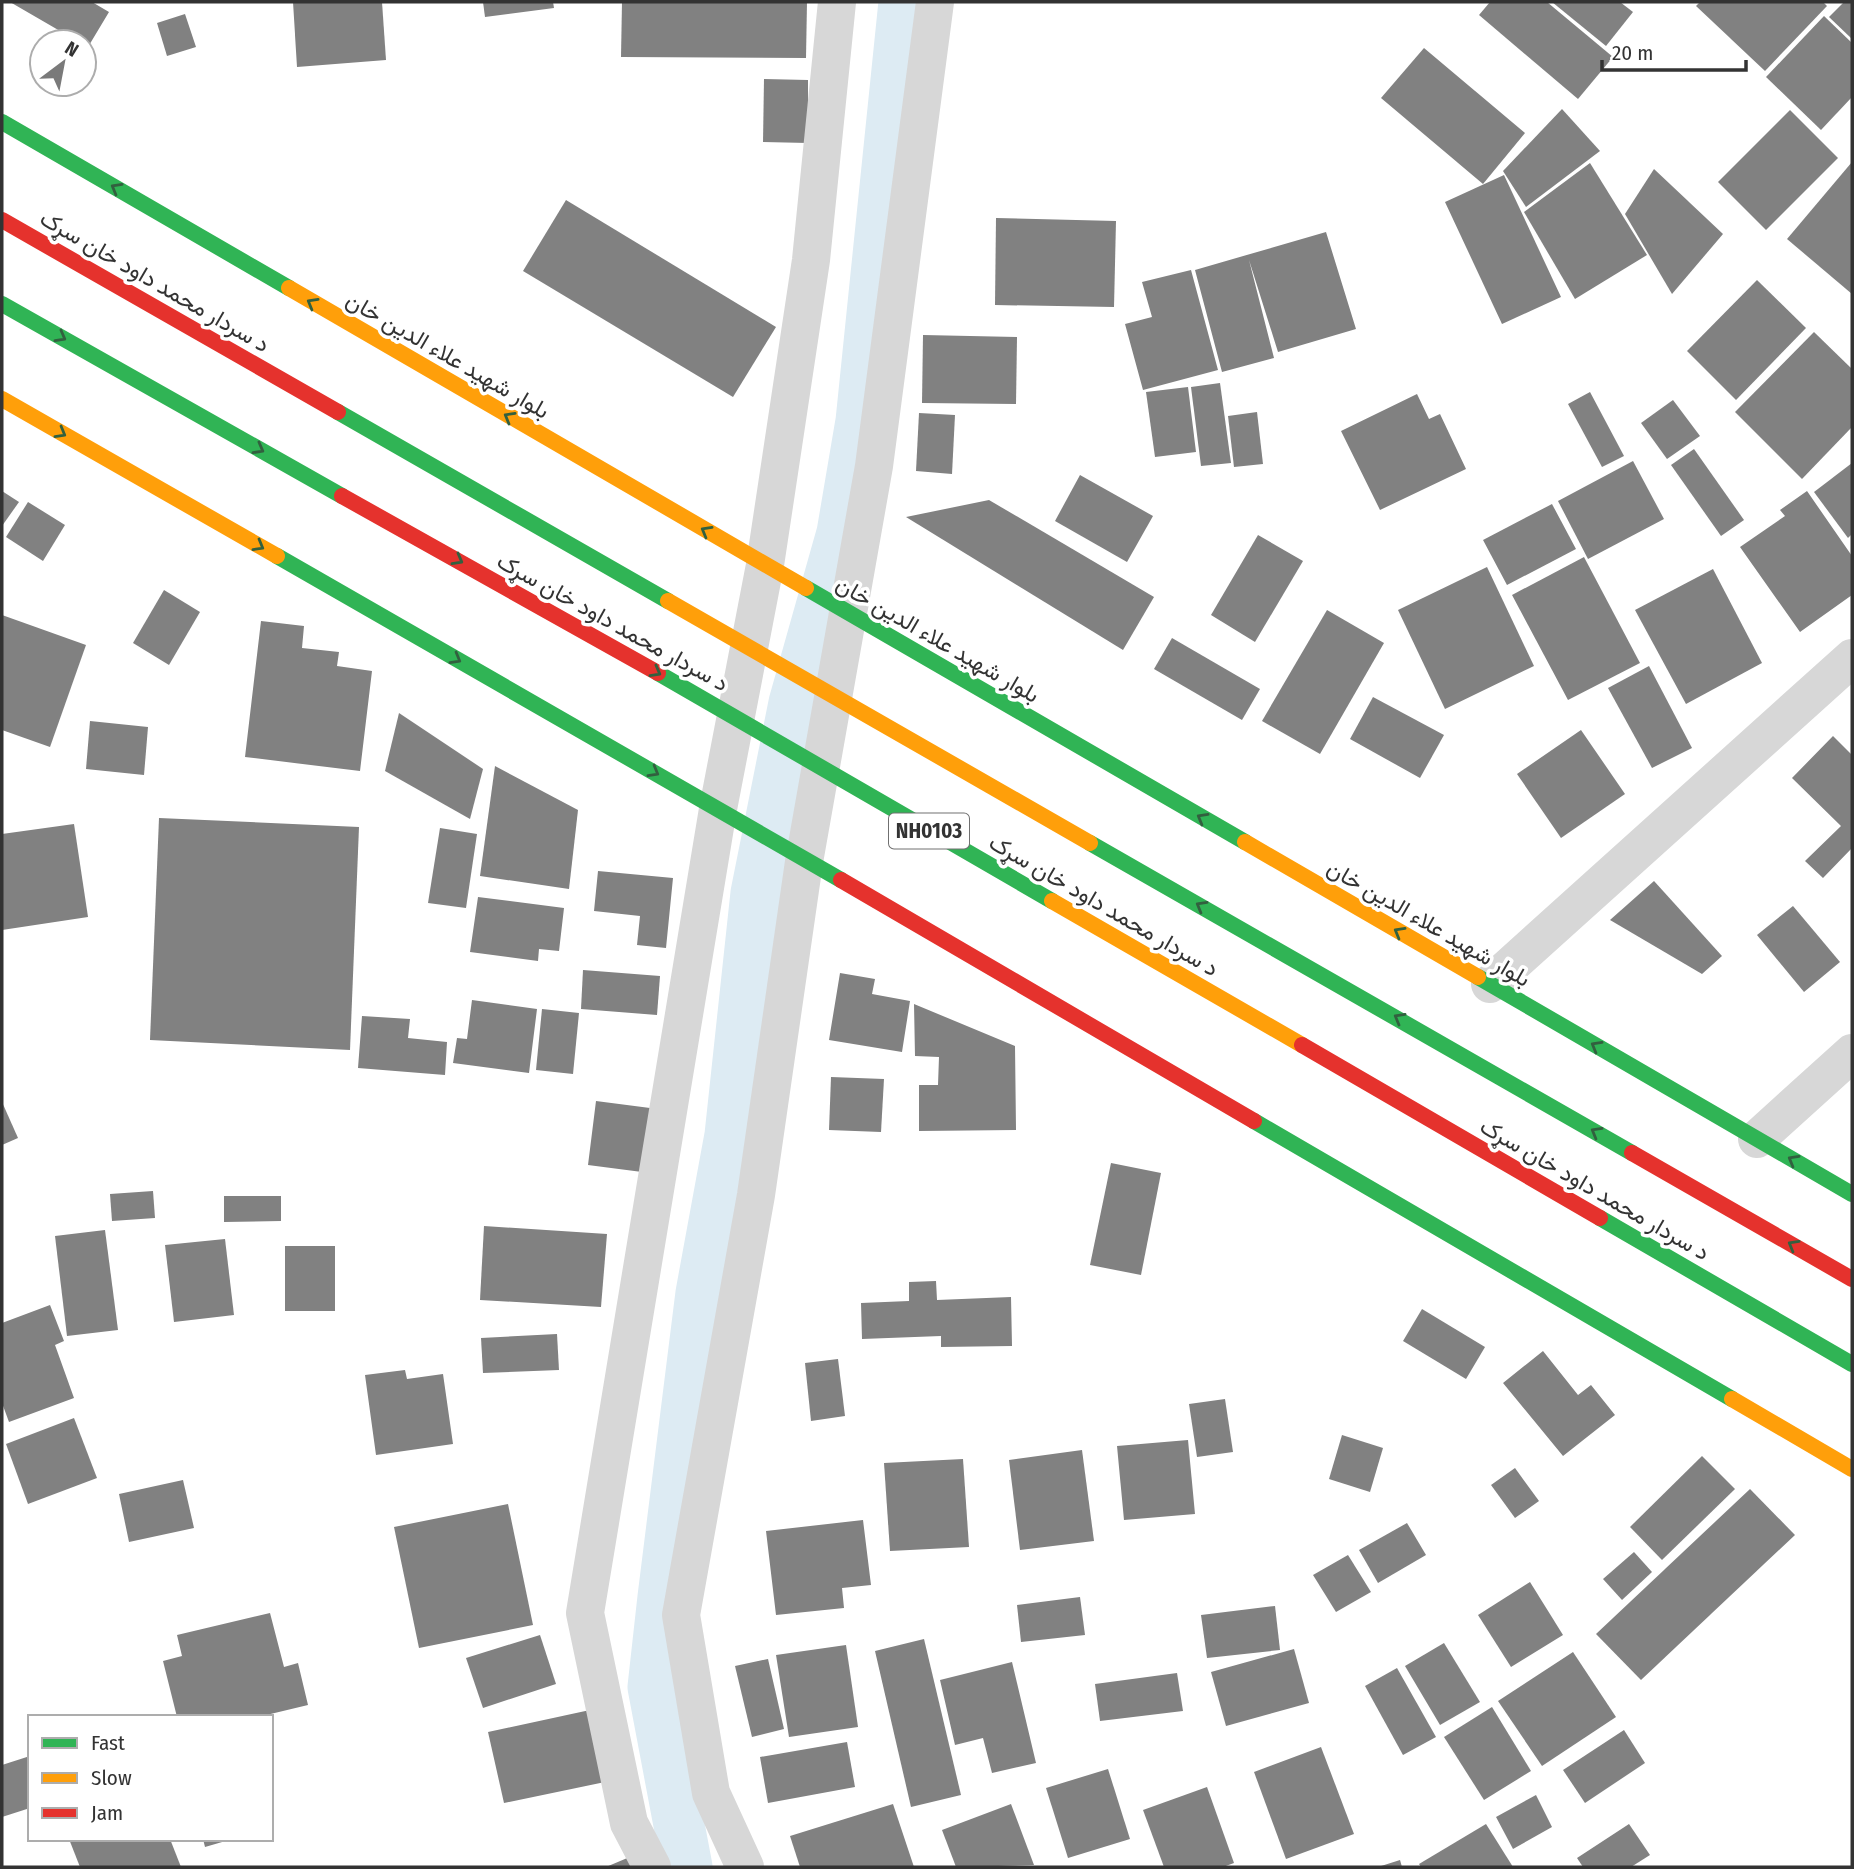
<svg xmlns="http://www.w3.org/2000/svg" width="1854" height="1869" font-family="'Fira Sans Condensed',Vazirmatn,sans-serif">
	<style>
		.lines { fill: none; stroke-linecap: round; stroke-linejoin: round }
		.canal { stroke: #ddebf3; stroke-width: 51 }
		.building { fill: #818181 }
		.street { stroke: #d7d7d7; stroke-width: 38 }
		.fast { stroke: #30b455; stroke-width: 16 }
		.slow { stroke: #ff9f0a; stroke-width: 16 }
		.jam { stroke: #e5322d; stroke-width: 16 }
		.oneway { stroke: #32603f }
		.labels { text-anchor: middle; stroke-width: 7; stroke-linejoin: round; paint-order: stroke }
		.shield { fill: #fff; stroke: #707070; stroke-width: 2 }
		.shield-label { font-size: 21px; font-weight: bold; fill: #333 }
		.street-label { font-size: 23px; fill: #333; stroke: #fff }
	</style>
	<rect width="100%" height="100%" fill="#fff"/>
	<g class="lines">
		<polyline class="canal" points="687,1867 653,1687 663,1597 701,1293 730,1135 756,893 794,703 842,533 861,421 904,2"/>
	</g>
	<g class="building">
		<polygon points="10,2 92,2 109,12 88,47 84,42 79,42"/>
		<polygon points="293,2 382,2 386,60 297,67"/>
		<polygon points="483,2 553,2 554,8 485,17"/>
		<polygon points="622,2 807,2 806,58 621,57"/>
		<polygon points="1490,2 1547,2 1613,57 1578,99 1479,15"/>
		<polygon points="1552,2 1620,2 1633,12 1606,46"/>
		<polygon points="1700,2 1823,2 1827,6 1765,71 1696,6"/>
		<polygon points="1844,2 1852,2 1852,39 1829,17"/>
		<polygon points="185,14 196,47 167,56 157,23"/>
		<polygon points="1824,16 1852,43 1852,97 1821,130 1766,77"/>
		<polygon points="1424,48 1525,133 1483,184 1381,98"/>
		<polygon points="764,79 808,80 808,143 763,142"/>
		<polygon points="1562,109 1600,151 1526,207 1503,171"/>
		<polygon points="1790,110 1838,158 1766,230 1718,182"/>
		<polygon points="1852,162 1852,294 1787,239"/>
		<polygon points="1590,163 1647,255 1575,299 1524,212"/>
		<polygon points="1654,169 1723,234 1672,294 1625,214"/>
		<polygon points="1504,175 1561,297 1502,324 1445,202"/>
		<polygon points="566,200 776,327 733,397 523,271"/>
		<polygon points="996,218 1116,221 1114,307 995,305"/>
		<polygon points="1326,232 1356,329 1278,352 1249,260 1274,358 1222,372 1195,270"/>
		<polygon points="1191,270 1218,370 1143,390 1125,324 1152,317 1142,282"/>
		<polygon points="1757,280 1806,328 1736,400 1687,351"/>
		<polygon points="1814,332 1852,369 1852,427 1802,479 1735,412"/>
		<polygon points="923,335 1017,337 1016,404 922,403"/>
		<polygon points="1220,383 1231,463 1201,466 1191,387"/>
		<polygon points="1188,387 1196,452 1155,457 1146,392"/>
		<polygon points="1590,392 1624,456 1602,467 1568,404"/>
		<polygon points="1417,394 1429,419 1440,414 1466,469 1380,510 1341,431"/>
		<polygon points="1673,400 1700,436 1667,459 1641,423"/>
		<polygon points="1257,412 1263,464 1234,467 1228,416"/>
		<polygon points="919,413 955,415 952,474 916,471"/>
		<polygon points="1694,449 1744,520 1721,536 1671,465"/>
		<polygon points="1633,461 1664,519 1588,559 1558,501"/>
		<polygon points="1852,463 1852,534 1848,538 1814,492"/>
		<polygon points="1080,475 1153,516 1127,562 1055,521"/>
		<polygon points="2,491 19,502 2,526"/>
		<polygon points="1807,491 1852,556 1852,595 1800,632 1740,547 1785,516 1780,510"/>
		<polygon points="989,500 1154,597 1123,650 906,517"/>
		<polygon points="28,502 65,525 43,561 6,537"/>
		<polygon points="1552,504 1576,549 1507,585 1483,540"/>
		<polygon points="1258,535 1303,561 1255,642 1211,615"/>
		<polygon points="1584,557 1640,663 1568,700 1512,595"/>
		<polygon points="1487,567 1534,666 1445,709 1398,610"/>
		<polygon points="1713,569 1762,663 1686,704 1635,610"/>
		<polygon points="164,590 200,612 169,665 133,643"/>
		<polygon points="1327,610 1384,643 1320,754 1262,721"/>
		<polygon points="2,615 86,645 50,747 2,730"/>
		<polygon points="261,621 304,626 302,648 339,652 337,666 372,671 360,771 245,757"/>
		<polygon points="1172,638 1260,689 1242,720 1154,669"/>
		<polygon points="1649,666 1692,748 1652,768 1608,688"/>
		<polygon points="1373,697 1444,735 1420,778 1350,739"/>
		<polygon points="399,713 483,769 470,819 385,771"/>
		<polygon points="90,721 148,727 144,775 86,769"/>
		<polygon points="1581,730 1625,794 1561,838 1517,774"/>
		<polygon points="1833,736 1852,755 1852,848 1823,878 1805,861 1841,826 1792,778"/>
		<polygon points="495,766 578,810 569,889 480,876"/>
		<polygon points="159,818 359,827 350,1050 150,1040"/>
		<polygon points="74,824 88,917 2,930 2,834"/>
		<polygon points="440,828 477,834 466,908 428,903"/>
		<polygon points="598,871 673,878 666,948 637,945 640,916 594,911"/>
		<polygon points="1654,881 1722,956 1702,974 1610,920"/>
		<polygon points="478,897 564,908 559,951 539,949 538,961 470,952"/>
		<polygon points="1793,906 1840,962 1804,992 1757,935"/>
		<polygon points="583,970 660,976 657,1015 581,1009"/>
		<polygon points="840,973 875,979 872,994 910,1001 902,1052 829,1040"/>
		<polygon points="472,1000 537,1009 529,1073 453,1063 457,1038 467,1039"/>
		<polygon points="914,1004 1015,1046 1016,1130 919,1131 919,1085 938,1085 939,1057 915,1056"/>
		<polygon points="542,1009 579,1013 573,1074 536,1070"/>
		<polygon points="362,1016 410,1019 408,1038 447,1042 445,1075 358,1068"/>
		<polygon points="831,1077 884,1079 881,1132 829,1130"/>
		<polygon points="596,1101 650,1108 642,1172 588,1165"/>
		<polygon points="2,1102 18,1138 2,1145"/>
		<polygon points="1111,1163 1161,1173 1141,1275 1090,1265"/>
		<polygon points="153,1191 155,1218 112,1221 110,1194"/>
		<polygon points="224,1196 281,1196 281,1221 224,1222"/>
		<polygon points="484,1226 607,1234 601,1307 480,1300"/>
		<polygon points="105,1230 118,1330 67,1336 55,1236"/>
		<polygon points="225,1239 234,1315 174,1322 165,1245"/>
		<rect x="285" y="1246" width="50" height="65"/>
		<polygon points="936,1281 937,1300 1011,1297 1012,1346 941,1347 941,1336 862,1339 861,1303 909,1301 909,1282"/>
		<polygon points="50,1305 64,1341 55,1345 74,1398 9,1422 2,1403 2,1323"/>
		<polygon points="1422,1309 1485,1347 1466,1379 1403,1341"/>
		<polygon points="557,1334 559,1370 483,1373 481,1338"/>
		<polygon points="1543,1351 1578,1395 1591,1385 1615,1415 1563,1456 1503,1383"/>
		<polygon points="838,1359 845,1416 811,1421 805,1363"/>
		<polygon points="405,1370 407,1379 443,1374 453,1444 376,1455 365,1375"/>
		<polygon points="1225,1399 1233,1452 1197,1457 1189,1404"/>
		<polygon points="74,1418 97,1478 28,1504 6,1444"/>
		<polygon points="1342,1435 1383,1448 1370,1492 1329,1479"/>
		<polygon points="1188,1440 1195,1514 1124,1520 1117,1446"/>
		<polygon points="1082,1450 1094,1541 1020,1550 1009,1460"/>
		<polygon points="1702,1456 1735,1489 1662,1560 1630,1527"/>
		<polygon points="963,1459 969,1547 890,1551 884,1463"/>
		<polygon points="1515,1468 1539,1501 1515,1518 1491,1485"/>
		<polygon points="183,1480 194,1528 129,1542 119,1494"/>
		<polygon points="1750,1489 1795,1535 1641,1680 1596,1634"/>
		<polygon points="508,1504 533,1625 419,1648 394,1527"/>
		<polygon points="863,1520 871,1585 842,1588 844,1608 776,1615 766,1531"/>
		<polygon points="1407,1523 1426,1555 1378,1583 1359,1550"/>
		<polygon points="1634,1552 1652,1572 1622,1600 1603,1579"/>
		<polygon points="1348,1555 1371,1592 1336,1612 1313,1575"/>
		<polygon points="1530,1582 1563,1635 1511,1667 1478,1615"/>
		<polygon points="1080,1597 1085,1635 1021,1642 1017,1605"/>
		<polygon points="1275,1606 1280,1650 1207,1658 1201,1615"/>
		<polygon points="270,1613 284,1667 298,1663 308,1705 258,1717 177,1717 163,1661 182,1656 177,1635"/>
		<polygon points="540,1635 556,1684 483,1708 466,1658"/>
		<polygon points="924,1639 961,1795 911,1807 875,1651"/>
		<polygon points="1444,1643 1480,1702 1440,1725 1405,1666"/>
		<polygon points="846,1645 858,1727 789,1737 776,1655"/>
		<polygon points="1294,1649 1309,1703 1226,1726 1211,1672"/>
		<polygon points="1573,1652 1616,1717 1542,1766 1498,1701"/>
		<polygon points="768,1659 784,1729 752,1737 735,1666"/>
		<polygon points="1012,1662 1036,1763 992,1773 983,1738 955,1745 940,1680"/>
		<polygon points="1397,1668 1436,1737 1403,1755 1365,1686"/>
		<polygon points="1177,1673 1183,1711 1100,1721 1095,1684"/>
		<polygon points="1492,1707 1531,1771 1484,1800 1444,1737"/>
		<polygon points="590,1710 605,1782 504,1803 488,1732"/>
		<polygon points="1624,1730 1645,1763 1585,1803 1563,1770"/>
		<polygon points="847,1742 855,1787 768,1803 760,1757"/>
		<polygon points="1321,1747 1354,1834 1286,1859 1254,1772"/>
		<polygon points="30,1756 30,1808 2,1817 2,1765"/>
		<polygon points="1108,1769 1130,1839 1068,1858 1046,1788"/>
		<polygon points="1207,1787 1234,1863 1223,1867 1164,1867 1143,1810"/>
		<polygon points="1536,1795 1552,1827 1513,1849 1496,1817"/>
		<polygon points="893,1804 914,1867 800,1867 790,1836"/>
		<polygon points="1011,1804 1034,1865 956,1867 942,1830"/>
		<polygon points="1486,1824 1513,1867 1421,1867 1419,1864"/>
		<polygon points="1629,1824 1650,1855 1631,1867 1583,1867 1577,1858"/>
		<polygon points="69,1839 170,1839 181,1867 80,1867"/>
		<polygon points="203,1839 229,1839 229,1840 205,1847"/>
		<polygon points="632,1856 636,1867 606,1867"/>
		<polygon points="1400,1860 1402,1867 1378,1867"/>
	</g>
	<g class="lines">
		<g class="street">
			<polyline points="1490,984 1852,658"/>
			<polyline points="1757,1139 1852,1053"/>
			<polyline points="652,1867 629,1823 585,1613 718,809 765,565 811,260 837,2"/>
			<polyline points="745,1867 711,1793 681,1615 756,1195 804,862 874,466 935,2"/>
		</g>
		<g class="fast">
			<polyline points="2,122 289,288"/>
			<polyline points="2,304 342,496"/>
			<polyline points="338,412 668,601"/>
			<polyline points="277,556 841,880"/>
			<polyline points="806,588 1245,842"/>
			<polyline points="658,673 1052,901"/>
			<polyline points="1090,843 1632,1153"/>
			<polyline points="1478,977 1852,1194"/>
			<polyline points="1254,1121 1732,1399"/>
			<polyline points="1600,1218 1852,1364"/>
		</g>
		<g class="slow">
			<polyline points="289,288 806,588"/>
			<polyline points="2,399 277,556"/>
			<polyline points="668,601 1090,843"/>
			<polyline points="1245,842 1478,977"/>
			<polyline points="1052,901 1302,1045"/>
			<polyline points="1732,1399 1852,1469"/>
		</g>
		<g class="jam">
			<polyline points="2,220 338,412"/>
			<polyline points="342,496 658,673"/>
			<polyline points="841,880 1254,1121"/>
			<polyline points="1302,1045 1600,1218"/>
			<polyline points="1632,1153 1852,1279"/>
		</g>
	</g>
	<defs><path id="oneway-chevron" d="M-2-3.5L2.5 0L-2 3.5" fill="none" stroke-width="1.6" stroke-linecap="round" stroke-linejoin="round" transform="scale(1.75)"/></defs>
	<g class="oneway">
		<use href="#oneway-chevron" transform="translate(116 188) rotate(-150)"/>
		<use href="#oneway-chevron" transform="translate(312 303) rotate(-150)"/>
		<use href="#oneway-chevron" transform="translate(61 337) rotate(29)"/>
		<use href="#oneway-chevron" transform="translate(509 417) rotate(-150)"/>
		<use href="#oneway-chevron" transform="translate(61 433) rotate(30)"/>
		<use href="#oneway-chevron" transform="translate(259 449) rotate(29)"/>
		<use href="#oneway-chevron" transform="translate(706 531) rotate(-150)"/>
		<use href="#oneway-chevron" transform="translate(259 546) rotate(30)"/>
		<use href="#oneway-chevron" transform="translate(458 560) rotate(29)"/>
		<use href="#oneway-chevron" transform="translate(456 659) rotate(30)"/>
		<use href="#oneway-chevron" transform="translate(656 672) rotate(29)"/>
		<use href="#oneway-chevron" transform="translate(654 772) rotate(30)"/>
		<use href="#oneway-chevron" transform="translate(1202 818) rotate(-150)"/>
		<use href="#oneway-chevron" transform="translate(1201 906) rotate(-150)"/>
		<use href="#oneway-chevron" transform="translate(1399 932) rotate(-150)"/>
		<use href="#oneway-chevron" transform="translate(1399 1018) rotate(-150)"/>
		<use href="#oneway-chevron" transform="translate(1596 1046) rotate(-150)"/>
		<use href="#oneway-chevron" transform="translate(1596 1132) rotate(-150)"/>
		<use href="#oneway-chevron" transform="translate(1793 1160) rotate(-150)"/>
		<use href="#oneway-chevron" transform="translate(1793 1245) rotate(-150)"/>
	</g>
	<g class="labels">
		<rect class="shield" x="889" y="813.5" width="80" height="35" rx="5"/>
		<g class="shield-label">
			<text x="929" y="838">NH0103</text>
		</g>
		<g class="street-label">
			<text transform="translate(155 281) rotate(30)" y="8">د سردار محمد داود خان سړک</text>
			<text transform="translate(448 355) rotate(30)" y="8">بلوار شهید علاء الدین خان</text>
			<text transform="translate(613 622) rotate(29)" y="8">د سردار محمد داود خان سړک</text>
			<text transform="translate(938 639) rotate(30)" y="8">بلوار شهید علاء الدین خان</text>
			<text transform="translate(1104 905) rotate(30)" y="8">د سردار محمد داود خان سړک</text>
			<text transform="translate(1429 923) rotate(30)" y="8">بلوار شهید علاء الدین خان</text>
			<text transform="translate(1595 1189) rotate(30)" y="8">د سردار محمد داود خان سړک</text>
		</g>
	</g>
	<rect width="1854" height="1869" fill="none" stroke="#333333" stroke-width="7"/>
	<rect x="28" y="1715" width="245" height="126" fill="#ffffff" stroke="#adadad" stroke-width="2"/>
	<rect x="42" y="1738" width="35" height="10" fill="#30b455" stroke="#adadad" stroke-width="2"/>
	<text x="91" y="1750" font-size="21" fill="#333333">Fast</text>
	<rect x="42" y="1773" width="35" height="10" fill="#ff9f0a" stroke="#adadad" stroke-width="2"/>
	<text x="91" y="1785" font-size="21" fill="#333333">Slow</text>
	<rect x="42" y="1808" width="35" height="10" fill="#e5322d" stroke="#adadad" stroke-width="2"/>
	<text x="91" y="1820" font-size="21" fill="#333333">Jam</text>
	<g transform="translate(63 63) rotate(32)"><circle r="33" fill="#ffffff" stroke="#adadad" stroke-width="2"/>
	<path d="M0-5L12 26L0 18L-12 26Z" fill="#7a7a7a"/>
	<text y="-10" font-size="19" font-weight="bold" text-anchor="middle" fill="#333333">N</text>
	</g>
	<path d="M1602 60v10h144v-10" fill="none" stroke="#333333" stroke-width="3.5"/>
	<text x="1612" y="60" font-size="21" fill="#333333" stroke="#ffffff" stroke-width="5" paint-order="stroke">20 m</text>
</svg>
